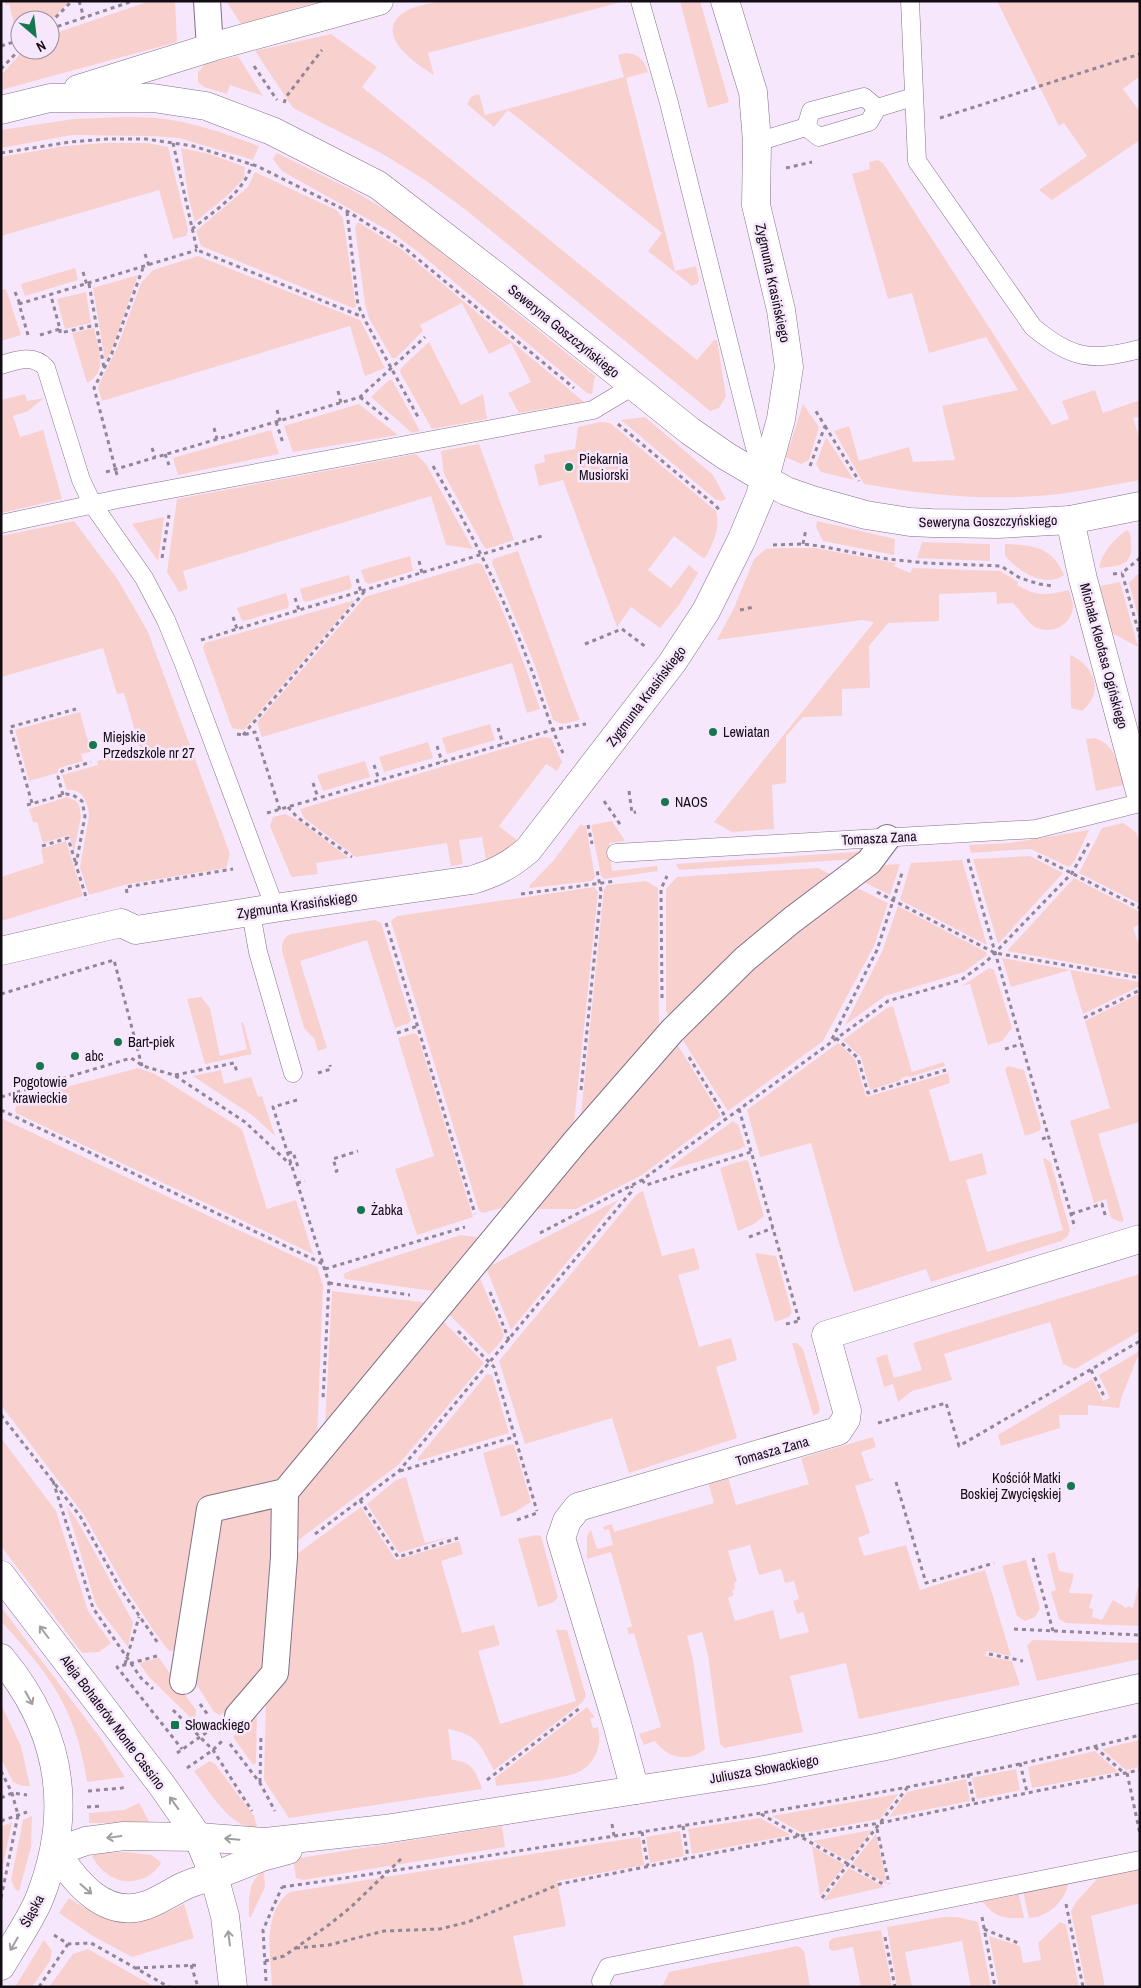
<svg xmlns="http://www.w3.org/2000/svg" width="1141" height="1988" font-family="'Archivo Narrow',sans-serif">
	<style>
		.green { fill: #f8d1cf; fill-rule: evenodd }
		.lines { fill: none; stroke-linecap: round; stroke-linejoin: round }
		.service-casing { stroke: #827188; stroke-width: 19 }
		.pedestrian-casing { stroke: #827188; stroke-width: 28 }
		.minor-casing { stroke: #827188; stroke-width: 29 }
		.tertiary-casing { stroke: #827188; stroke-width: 29 }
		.path { stroke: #928696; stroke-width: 3; stroke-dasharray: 4 4; stroke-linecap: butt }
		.service { stroke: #fff; stroke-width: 18 }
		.pedestrian { stroke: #fff; stroke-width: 26 }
		.minor { stroke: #fff; stroke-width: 28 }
		.tertiary { stroke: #fff; stroke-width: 28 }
		.oneway { stroke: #a19ea1 }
		.poi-dot { fill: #16764d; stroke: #f7e7fc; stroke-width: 2 }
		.labels { text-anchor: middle; stroke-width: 5; stroke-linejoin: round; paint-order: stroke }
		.street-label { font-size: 14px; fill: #130c15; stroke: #f7e7fc }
		.poi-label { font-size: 14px; fill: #130c15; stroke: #f7e7fc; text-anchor: start }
	</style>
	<rect width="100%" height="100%" fill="#f7e7fc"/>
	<g class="green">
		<polygon points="5,1 69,1 69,2 50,21 20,20 20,35 17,36 9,4 6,5"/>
		<polygon points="150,1 175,1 177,42 1,90 1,75 24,50 50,50 50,35"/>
		<polygon points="226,1 322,1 241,24"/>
		<path d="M441,1H625L428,53L434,75C416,64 373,35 403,13C413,6 429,4 441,1Z"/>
		<polygon points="680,1 700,1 729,102 708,108"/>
		<polygon points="997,1 1140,2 1140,76 1123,89 1140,112 1140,140 1052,200 1039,190 1087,156 1064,123 1059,126"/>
		<polygon points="331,34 377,67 362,87 697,360 714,340 717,340 726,396 719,408 710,411 466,210 425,180 381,153 293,108 255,51"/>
		<path d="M626,53C639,54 644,60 648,72L626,78L675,271L696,266L699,280L697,284L692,286L648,251L662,233L508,110L494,127L467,104L471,97L479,94L485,115L624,77L618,55Z"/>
		<polygon points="238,56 263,96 230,85 227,94 204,87 198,82 198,72 205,64"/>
		<path d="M121,117C133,117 145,117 156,118C191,121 226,134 259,146L253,160L179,138L151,136L72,135L1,148V130L74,119Z"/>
		<polygon points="105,143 148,143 168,147 188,230 186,236 173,239 159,190 1,236 1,157 65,146"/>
		<polygon points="181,148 210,154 245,167 244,178 229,194 195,222 189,200"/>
		<polygon points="277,153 352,190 396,216 595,376 592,394 587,393 417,251 391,232 282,171 273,159"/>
		<path d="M878,160L883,163L1052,425L1069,419L1062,401L1095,390L1103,413L1140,400V416L1133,418L1140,440V480C1110,485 1080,492 1050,495C988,501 926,495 864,484L834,431L849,426L859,461L909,447L913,462L955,460L942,406L1018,390L986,337L929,353L912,293L888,299L852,174L870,169L869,162Z"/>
		<polygon points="255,172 336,210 343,218 356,307 353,308 201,246 196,231 248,187"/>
		<polygon points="358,222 401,249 584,402 519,413 508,393 531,382 511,343 489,354 462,303 420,325 423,331 396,358 392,358 369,318 365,304 355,227"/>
		<polygon points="198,256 360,320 385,368 365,376 350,326 102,401 98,388 100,382 117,348 141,283 153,270"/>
		<polygon points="75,268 78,280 25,296 21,284"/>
		<polygon points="138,275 111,352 105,361 93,288"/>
		<polygon points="6,289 21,335 1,341 1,290"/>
		<polygon points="86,292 91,323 65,329 57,299"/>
		<path d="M94,328C98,349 109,371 87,383L72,333Z"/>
		<polygon points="429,342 461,405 483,394 487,419 432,429 400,372 401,368"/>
		<polygon points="389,380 392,380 420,431 412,433 371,397"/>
		<polygon points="25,394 27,401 44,398 28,411 13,416 20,437 43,430 62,499 1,513 1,400"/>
		<polygon points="359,404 398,435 293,452 284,426"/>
		<polygon points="803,404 819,427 809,460 801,464 786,457"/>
		<polygon points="645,417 713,475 726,499 721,501 715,499 621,420"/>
		<path d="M600,422L610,423L716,511C721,528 713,542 706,557L703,558L674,536L648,570L671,588L689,565L698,573L679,605L660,628L631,607L617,627L563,480L539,486L534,465L545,462L544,455L575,449L578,427Z"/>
		<polygon points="271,430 279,454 178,475 173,458"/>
		<polygon points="826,437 854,480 821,472 816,464"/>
		<polygon points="479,444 514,540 487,549 484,547 444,474 441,451"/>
		<polygon points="416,454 426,464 473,549 446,545 431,496 183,571 188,589 179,592 167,572 177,499"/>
		<polygon points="164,517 158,561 132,524"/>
		<path d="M74,521L118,580L148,632L230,854L226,868L128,884L89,895L80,867L89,816C89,803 82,788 67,790L62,775L98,765L97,761L140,748L124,693L117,694L103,648L1,677V536Z"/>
		<polygon points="817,521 895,539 894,555 823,541 816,527"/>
		<path d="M1127,530C1131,534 1131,538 1131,545C1133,567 1116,566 1099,568C1103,551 1113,540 1127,530Z"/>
		<polygon points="922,542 990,544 990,561 917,558"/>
		<path d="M1005,544C1032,545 1052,546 1064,575C1045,589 1018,571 1005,556Z"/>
		<path d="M780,548H815L896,563L894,566L910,573L913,568L1000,571L1018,582L1017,585C1038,597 1047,595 1069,590C1070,595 1073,601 1073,606C1072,626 1051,635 1035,627C1027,622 1020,610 1013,603L997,604L996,592L939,594V621L888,623L869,646L870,688L842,689V716L803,717L786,736V783L772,785L774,829L732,832L714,822L874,622L862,620L717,640L734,608L754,559L766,549Z"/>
		<polygon points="518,551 572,700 580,720 562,724 553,720 534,663 492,563 493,559"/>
		<polygon points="410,556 413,571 369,584 365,582 361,570"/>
		<path d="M477,563L481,564L483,566C504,613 524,660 540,709L527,713L512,663L262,737L257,722L365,597Z"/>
		<polygon points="1140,572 1140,623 1129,583"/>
		<polygon points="349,575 352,586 350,589 306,602 303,600 300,589"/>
		<polygon points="1120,582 1138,647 1112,633 1100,586"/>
		<polygon points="286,593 289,604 288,608 244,621 241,619 237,608"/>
		<polygon points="355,600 244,730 232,728 203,648 205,643"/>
		<path d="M1070,655C1094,665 1105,692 1082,711L1071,708Z"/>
		<polygon points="80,712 91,752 81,754 83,761 59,768 57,773 29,781 15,730"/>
		<polygon points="490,724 495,740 447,754 442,738"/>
		<polygon points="543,737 551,738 562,762 557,771 546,764 499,826 518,841 498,856 486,860 482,837 459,840 463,864 451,866 447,843 356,857 304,818 300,809"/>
		<path d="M1095,738C1117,746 1118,765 1124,785L1096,791L1086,739Z"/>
		<polygon points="428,742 433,758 384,772 379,757"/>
		<polygon points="365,761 370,777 323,791 317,775"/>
		<polygon points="67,797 76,801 79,805 81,816 74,852 69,835 43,843 37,822 33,822 29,809"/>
		<polygon points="285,814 301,822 349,858 316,863 318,874 293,877 291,876 270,826 273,817"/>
		<polygon points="612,821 625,841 609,843 612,871 657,866 658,871 604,879 601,876 591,825"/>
		<polygon points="1123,823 1136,832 1140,844 1140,904 1079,873 1102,828"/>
		<polygon points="580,825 586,826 595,877 592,881 529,888 530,885 554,860"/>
		<polygon points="1089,830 1074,862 1069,867 1031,849 971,853 969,845 1010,843"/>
		<polygon points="66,841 83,896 1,921 1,877 44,863 41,849"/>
		<polygon points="869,851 858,859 679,870 676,864"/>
		<polygon points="1030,856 1063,873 998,944 973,859"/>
		<polygon points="962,860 987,945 900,900 911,863"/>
		<polygon points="900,864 890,895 864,882 882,865"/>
		<polygon points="818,868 832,875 670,1019 666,1010 666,889 677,877"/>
		<polygon points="1074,878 1140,912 1140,925 1133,927 1140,949 1140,975 1007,951"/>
		<polygon points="646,881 658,888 659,1033 581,1115 604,889 607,885"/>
		<polygon points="853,886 888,903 874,946 823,1041 728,1111 680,1036 722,992"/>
		<polygon points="594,887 598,892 573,1133 513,1205 483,1213 479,1211 391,921 397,916"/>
		<polygon points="898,906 986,952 987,955 964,972 885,996 845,1025 882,952"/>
		<path d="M375,920L381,923L411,1020L409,1023L395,1028L367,940L300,961L327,1048L318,1051L314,1038L304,1028L282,951C282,944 283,937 291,934Z"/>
		<polygon points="1002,958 1140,982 1140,986 1083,1014 1070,970 1011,987"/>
		<polygon points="989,968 994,970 1012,1028 1002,1041 988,1045 970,984 962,986"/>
		<polygon points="1140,993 1140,1122 1098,1134 1124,1221 1121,1222 1111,1218 1106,1199 1094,1203 1070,1121 1110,1108 1085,1021"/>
		<polygon points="201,997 210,1008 220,1056 247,1049 241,1023 243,1022 252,1054 205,1064 187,999"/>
		<polygon points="893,1006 912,1072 944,1062 945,1066 909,1077 908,1076 901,1078 901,1080 870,1090 861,1057 843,1040 887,1008"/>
		<polygon points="414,1033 418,1036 473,1217 417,1235 395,1169 434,1156 398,1038"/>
		<polygon points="676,1042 721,1116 642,1175 576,1209 532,1209"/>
		<polygon points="838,1043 855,1059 866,1097 948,1073 950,1083 929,1090 950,1162 982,1153 987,1174 966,1180 987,1252 1063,1230 1043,1159 1045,1158 1051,1163 1070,1230 1068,1236 1061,1241 931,1282 926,1269 854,1292 841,1250 811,1143 760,1157 747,1110"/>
		<polygon points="1008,1066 1024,1070 1041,1127 1039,1131 1025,1136 1005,1069"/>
		<polygon points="138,1068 155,1074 242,1129 267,1209 296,1200 313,1254 16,1113 15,1109 21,1099"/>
		<polygon points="221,1070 224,1084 251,1077 258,1097 262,1096 275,1136 252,1115 193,1076"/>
		<polygon points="1,1118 317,1267 323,1285 317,1440 281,1483 200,1501 181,1650 169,1651 156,1634 124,1586 84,1515 1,1405"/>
		<polygon points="733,1121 738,1125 745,1146 740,1149 670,1170 669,1168"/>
		<polygon points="745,1160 748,1161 764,1216 754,1224 738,1231 720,1168"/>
		<polygon points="643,1191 662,1256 694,1248 700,1269 678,1275 699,1347 731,1338 737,1360 716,1367 737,1438 629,1473 612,1418 525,1444 499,1361 637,1194"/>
		<polygon points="618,1200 511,1330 486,1268"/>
		<polygon points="461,1235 482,1238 441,1292 345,1279 343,1274 355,1269"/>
		<polygon points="755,1253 776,1256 792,1312 789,1317 775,1322"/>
		<polygon points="1140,1274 1140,1331 1075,1369 1063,1364 1050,1322 944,1354 952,1380 912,1391 898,1402 893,1384 884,1387 876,1358 887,1354 894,1378 922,1370 913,1343"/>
		<polygon points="479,1276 504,1335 502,1340 489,1355 449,1314"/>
		<polygon points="332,1291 422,1302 429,1307 325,1426"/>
		<polygon points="442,1320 484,1363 398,1465 296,1542 297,1492"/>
		<polygon points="792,1343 797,1343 803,1349 820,1409 818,1414 813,1415"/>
		<polygon points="1140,1351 1122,1396 1119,1408 1088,1405 1088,1415 1059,1415 1060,1428 1001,1446 998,1435 1092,1379 1103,1401 1110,1398 1099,1375"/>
		<polygon points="487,1374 492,1375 509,1433 418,1461 418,1458"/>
		<path d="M873,1437L876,1447L861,1452L870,1479L873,1478L874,1480L855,1486L870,1533L858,1538L864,1556L906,1545L920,1590L985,1570L1011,1656L987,1651L985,1656L1012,1661L1020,1685L859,1719L846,1663L790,1676L803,1732L724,1748L720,1744L708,1655L702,1632L687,1636L693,1659L705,1749C688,1763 667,1758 655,1741L644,1745L639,1734L661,1727L634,1633L629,1634L627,1628L632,1626L611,1552L587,1559V1536L591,1530L597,1549L613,1545L609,1529L604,1530L603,1527L612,1524L614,1532L714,1503L708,1482L728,1477L736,1505L809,1484L801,1458ZM750,1545L759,1575L781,1569L785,1583L794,1581L799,1599L793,1601L797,1614L803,1612L809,1632L780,1639L773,1610L735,1621L728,1598L734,1595L732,1590L735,1589L734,1582H737L728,1551Z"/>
		<polygon points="1,1438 56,1511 88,1611 111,1643 99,1652 82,1653 1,1546"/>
		<polygon points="511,1444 514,1445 531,1502 515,1512 501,1517 483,1453"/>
		<polygon points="406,1477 425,1543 457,1535 399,1553 367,1504 396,1480"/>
		<polygon points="66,1505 77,1520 133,1622 128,1647 96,1605"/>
		<polygon points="275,1506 265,1667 232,1707 220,1715 214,1712 195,1682 217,1524 225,1517"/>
		<path d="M361,1507L396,1560L459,1541L463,1554L441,1561L462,1633L494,1625L500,1645L478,1651L500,1724L576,1701L556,1630H567L586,1696L583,1702L494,1770C479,1745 481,1736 448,1729L452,1760C471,1760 477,1773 482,1789L289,1818L264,1780L266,1697L294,1556Z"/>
		<polygon points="536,1535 541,1536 558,1598 552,1603 538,1607 518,1539"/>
		<polygon points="1055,1552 1059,1571 1074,1574 1069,1593 1093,1594 1089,1608 1093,1609 1092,1617 1102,1620 1113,1600 1126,1608 1128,1606 1133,1608 1138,1587 1140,1588 1140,1626 1066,1623 1059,1619 1051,1592 1056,1590 1047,1554"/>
		<polygon points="1026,1560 1040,1608 1035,1617 1025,1621 1017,1616 1002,1566"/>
		<path d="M1,1607L101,1739L125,1777L87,1782C76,1708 49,1674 1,1621Z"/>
		<polygon points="1032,1640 1140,1643 1140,1659 1037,1681 1027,1646"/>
		<polygon points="159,1658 196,1710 195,1722 149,1677 139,1663"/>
		<polygon points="1,1704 21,1746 30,1786 22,1786 13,1782 1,1758"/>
		<path d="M587,1707L595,1717L590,1719L593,1728L598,1727C603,1746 594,1767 574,1774C552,1780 519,1783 496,1786L495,1778Z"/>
		<polygon points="257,1709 256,1763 253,1765 233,1737"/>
		<polygon points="1139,1740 1140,1767 1126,1770 1102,1749"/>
		<polygon points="1095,1751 1118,1772 1032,1788 1028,1767"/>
		<path d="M210,1761L215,1764L254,1816L258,1830C227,1825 211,1793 194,1771Z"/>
		<polygon points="1016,1769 1020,1790 977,1799 972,1778"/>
		<polygon points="966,1779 970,1801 889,1817 907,1792"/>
		<polygon points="898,1794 880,1819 802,1833 772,1816"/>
		<polygon points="139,1803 150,1823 89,1823 89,1813 124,1810"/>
		<polygon points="32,1816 31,1847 19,1891 15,1889 11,1880 23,1820"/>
		<polygon points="760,1818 791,1835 692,1854 688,1829"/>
		<polygon points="12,1822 1,1876 1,1827"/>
		<polygon points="502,1826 505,1847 303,1880 296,1878 293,1859"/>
		<polygon points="871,1830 871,1832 848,1861 813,1841"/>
		<polygon points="680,1831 684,1856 650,1863 646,1837"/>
		<polygon points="876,1834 887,1884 852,1864"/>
		<path d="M640,1837L644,1865L557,1881L566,1926L513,1936L524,1987H272C271,1956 261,1913 290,1892Z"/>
		<polygon points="812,1846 845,1865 820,1896"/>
		<path d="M125,1852L151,1855L161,1862C159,1868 154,1872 148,1876C125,1889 103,1877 92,1856L98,1853Z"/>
		<polygon points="849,1868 884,1887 823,1901"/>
		<polygon points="1140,1868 1140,1903 1091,1916 1105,1987 1086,1987 1071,1911 1076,1902 1102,1874"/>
		<path d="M264,1871L265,1887L251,1917H249C249,1901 247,1880 264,1871Z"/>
		<path d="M1068,1881C1069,1894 1054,1911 1042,1915C1038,1917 1033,1917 1029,1918L1023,1891Z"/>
		<path d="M1018,1891L1024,1918C1003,1919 993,1917 981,1899Z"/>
		<path d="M69,1898C112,1927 137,1929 184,1904L194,1938L132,1957L93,1936L59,1913Z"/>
		<polygon points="944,1917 957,1917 978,1922 991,1987 971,1987 962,1941 905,1952 912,1987 897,1987 887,1927"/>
		<polygon points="1060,1922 1066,1925 1079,1987 999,1987 989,1936 1020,1946 1023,1963 1041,1960 1038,1943"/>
		<polygon points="881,1930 892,1987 861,1987 853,1947 833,1951 829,1949 829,1942 833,1938"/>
		<polygon points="44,1940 52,1951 50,1961 32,1987 15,1987"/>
		<polygon points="798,1946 804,1951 810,1987 662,1987 669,1972"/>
		<polygon points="88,1949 155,1987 49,1987 73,1954"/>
	</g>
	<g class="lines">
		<g class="service-casing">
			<g id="service">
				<polyline points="640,1 669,103 754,444 764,477"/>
				<path d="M910,1L917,161L1033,327C1071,359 1092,362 1140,349"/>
				<polyline points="806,127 819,137 869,122 877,108 913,97"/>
				<polyline points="806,127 811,111 864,97 877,108"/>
				<polyline points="757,142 806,127"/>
				<path d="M1,365C17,360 34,354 46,368L81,480L93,505L144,578L166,620L184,664L275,908"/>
				<polyline points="1,524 118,499 593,410 633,386"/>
				<polyline points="616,853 1036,829 1140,803"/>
				<polyline points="251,913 258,952 293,1073"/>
				<polyline points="602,1987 601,1981 608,1967 1140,1860"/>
			</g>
		</g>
		<g class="pedestrian-casing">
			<g id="pedestrian">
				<polyline points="207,1 210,48"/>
				<polyline points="183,1681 210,1509 285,1492 575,1142 672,1031 745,959 792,920 869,862 887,838"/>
				<polyline points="238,1716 275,1673 284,1557 285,1492"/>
			</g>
		</g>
		<g class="minor-casing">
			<g id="minor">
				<polyline points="78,89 219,45 379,1"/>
				<polyline points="1,110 50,98 153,98 206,106 272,131 378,185 509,286 690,431 726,456 765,479 786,491 812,500 866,515 910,522 932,523 998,524 1070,520 1140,506"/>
				<polyline points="1070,520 1083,579 1140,792"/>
				<path d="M1,951L121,923L136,930L281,907L472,880C495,873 509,866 528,850L672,663L706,611L742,539L760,496L781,419L789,367L781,310L756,205L757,142L753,92L725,1"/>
				<polyline points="635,1790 616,1720 561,1538 567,1521 578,1507 838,1431 846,1419 847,1411 826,1335 1140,1239"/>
				<polyline points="198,1837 265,1842 385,1829 759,1771 881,1747 1140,1688"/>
				<polyline points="214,1876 262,1857 288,1850"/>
			</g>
		</g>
		<g class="tertiary-casing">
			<g id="tertiary">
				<polyline points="1,1575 161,1784 198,1837 214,1876 225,1916 233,1987"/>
				<path d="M1,1658C61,1730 74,1810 40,1897C32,1918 13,1945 1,1966"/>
				<path d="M55,1852C77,1882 104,1920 147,1905C160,1900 170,1893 182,1887C192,1882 204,1879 214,1876"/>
				<polyline points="55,1852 86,1841 124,1836 198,1837"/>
			</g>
		</g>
		<g class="path">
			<polyline points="79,1 84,18"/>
			<polyline points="50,23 72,1"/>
			<polyline points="50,29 133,1"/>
			<polyline points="1,46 20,40"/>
			<polyline points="254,66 277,100"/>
			<polyline points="1,69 20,49"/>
			<polyline points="284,103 286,97 322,50"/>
			<polyline points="940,118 1140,54"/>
			<polyline points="173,143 197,250 363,317"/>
			<polyline points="1,153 70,142 107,139 146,139 193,146 257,166 347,211 401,245 574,388"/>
			<polyline points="786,168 812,162"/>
			<polyline points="347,212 358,305 366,322 418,417"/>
			<path d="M192,229C214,211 244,193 252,164"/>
			<polyline points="145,254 149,266"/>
			<polyline points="83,272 87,285"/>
			<polyline points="89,284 104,368"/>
			<polyline points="15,292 20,304"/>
			<polyline points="60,329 60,333 96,325"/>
			<polyline points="28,335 19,304 197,250"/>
			<polyline points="40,335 60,329 51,296"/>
			<polyline points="338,391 341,403"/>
			<polyline points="360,397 391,422"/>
			<polyline points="277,410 280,421"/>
			<polyline points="276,422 283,443"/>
			<polyline points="618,424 716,506 721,512"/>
			<polyline points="825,426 859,481"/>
			<polyline points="214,428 217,439"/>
			<polyline points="152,448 155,457"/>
			<polyline points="165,454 169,465"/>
			<path d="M433,466C469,528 502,593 528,661C541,692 548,723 563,753"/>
			<polyline points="810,466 825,426 814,408"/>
			<polyline points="106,472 360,397 425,337"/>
			<polyline points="117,475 94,388 112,353 143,268"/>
			<polyline points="803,544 806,529"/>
			<polyline points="773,545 803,544 820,546 888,559 926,563 1001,566 1020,578 1039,584 1053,586"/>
			<polyline points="162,558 169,515"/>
			<polyline points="1140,558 1122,573 1140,637"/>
			<polyline points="419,561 422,573"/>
			<polyline points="1113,574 1122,573"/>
			<polyline points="357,579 361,592"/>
			<polyline points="295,598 299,610"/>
			<polyline points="740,610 754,607"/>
			<polyline points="233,617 237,629"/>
			<polyline points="201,640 545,535"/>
			<polyline points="585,644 622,629 646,647"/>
			<polyline points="498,728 503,744"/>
			<polyline points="237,734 243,735 255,732 280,810"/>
			<polyline points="243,735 365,591"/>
			<polyline points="437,746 442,762"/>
			<polyline points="374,765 379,780"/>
			<polyline points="313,783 318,798"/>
			<polyline points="629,791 632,813 636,812"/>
			<polyline points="63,795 58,777 62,771 91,762"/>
			<polyline points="604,801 622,827"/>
			<polyline points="32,803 10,727 76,709"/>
			<polyline points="27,805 66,794 73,795 82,801 85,816 76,865 87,900"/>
			<polyline points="288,807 297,817 352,857"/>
			<polyline points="267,813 552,730 586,724"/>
			<polyline points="588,825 592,844"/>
			<polyline points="42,846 68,838 76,864"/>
			<polyline points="1038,856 1140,908"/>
			<polyline points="968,859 1075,1228"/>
			<polyline points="877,892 995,953 1140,978"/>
			<polyline points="127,893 126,887 233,869"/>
			<polyline points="521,894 616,881"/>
			<polyline points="386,923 475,1214"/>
			<polyline points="1,994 114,960 142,1066"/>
			<polyline points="662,998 661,889 667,876"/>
			<polyline points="1084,1018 1140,990"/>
			<polyline points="397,1033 418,1026"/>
			<polyline points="836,1038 858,1058 868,1093 946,1070"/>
			<polyline points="832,1039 877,950 903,870"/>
			<polyline points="1005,1049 1021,1044"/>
			<polyline points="689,1057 726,1118"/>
			<polyline points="318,1073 331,1069 330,1065"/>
			<polyline points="175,1075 234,1063 237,1072"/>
			<polyline points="581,1090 601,891 597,870"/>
			<polyline points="1,1097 131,1058 143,1066 174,1075 245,1122 291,1165"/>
			<polyline points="297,1100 273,1107 329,1283 323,1399"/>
			<polyline points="739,1109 799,1320"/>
			<polyline points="1,1110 323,1264"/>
			<polyline points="1042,1139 1048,1137"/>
			<polyline points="288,1153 293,1152 298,1167 300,1166"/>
			<polyline points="335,1172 337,1171 333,1159 358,1151"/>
			<polyline points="642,1180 646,1185 751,1152"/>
			<polyline points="297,1183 305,1181"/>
			<polyline points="1071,1214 1102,1204 1106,1218"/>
			<polyline points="540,1233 642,1180 888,1001 961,980 987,961 1072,873 1089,843"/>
			<polyline points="749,1237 773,1228"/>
			<polyline points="325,1269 465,1227"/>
			<polyline points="329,1283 410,1295"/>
			<polyline points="490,1292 509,1340"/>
			<polyline points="786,1324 799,1321"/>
			<polyline points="458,1331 494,1367 537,1511"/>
			<polyline points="1091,1370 1105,1398"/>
			<polyline points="1,1415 80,1516 120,1588 158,1643"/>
			<polyline points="878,1423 946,1403 959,1446 1140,1341"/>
			<polyline points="400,1471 514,1437"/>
			<polyline points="53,1481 93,1608 141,1678 153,1689"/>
			<polyline points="896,1482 926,1583 994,1563"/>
			<polyline points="360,1500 398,1557 458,1538"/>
			<polyline points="517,1520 537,1513"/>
			<polyline points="315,1534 399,1471 631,1192 632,1186"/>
			<polyline points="1033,1558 1053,1631"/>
			<polyline points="1014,1629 1140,1635"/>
			<polyline points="989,1654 1023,1661"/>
			<polyline points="157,1656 117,1667 182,1749"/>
			<polyline points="125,1664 139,1617"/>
			<polyline points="200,1704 208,1715"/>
			<polyline points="173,1710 213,1750 252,1811"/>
			<polyline points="230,1744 260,1783 275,1811"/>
			<polyline points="1095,1747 1124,1773"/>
			<polyline points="177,1753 213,1728"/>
			<polyline points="1020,1763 1027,1792"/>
			<polyline points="187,1768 213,1750 222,1741"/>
			<polyline points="1,1771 12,1793 18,1815 1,1898"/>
			<polyline points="1127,1773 1140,1834"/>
			<polyline points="968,1774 974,1803"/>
			<polyline points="487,1780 580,1708"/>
			<polyline points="260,1782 261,1735"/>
			<polyline points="88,1791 122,1788 126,1786"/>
			<polyline points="1,1798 12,1793 27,1795"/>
			<polyline points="87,1807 101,1806"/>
			<polyline points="761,1814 883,1884"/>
			<polyline points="1,1821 27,1812"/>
			<polyline points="612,1824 614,1836"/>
			<polyline points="683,1826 688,1858"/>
			<polyline points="877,1829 889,1884"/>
			<polyline points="642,1832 648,1866"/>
			<path d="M282,1887C398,1871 513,1851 628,1834C800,1808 972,1779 1140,1735"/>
			<polyline points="822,1898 907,1788"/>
			<polyline points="1066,1904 1083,1987"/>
			<polyline points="982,1917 995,1987"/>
			<polyline points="984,1929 1018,1943"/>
			<polyline points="54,1935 68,1944 91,1943 169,1987"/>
			<polyline points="885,1937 895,1987"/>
			<polyline points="296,1948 329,1945 384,1931 440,1929 468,1922 560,1884 800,1836 880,1823 1140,1770"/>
			<polyline points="265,1961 284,1956 330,1924 351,1907 402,1858"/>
			<polyline points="191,1965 198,1987"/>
			<polyline points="136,1968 199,1965"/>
			<polyline points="266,1981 263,1930 282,1887"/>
			<polyline points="39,1987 68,1944"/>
		</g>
		<use href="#service" class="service"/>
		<use href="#pedestrian" class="pedestrian"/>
		<use href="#minor" class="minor"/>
		<use href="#tertiary" class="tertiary"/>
	</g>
	<defs><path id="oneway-shaft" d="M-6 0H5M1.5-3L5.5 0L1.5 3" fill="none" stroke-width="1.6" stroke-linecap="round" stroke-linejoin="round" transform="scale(1.25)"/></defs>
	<g class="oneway">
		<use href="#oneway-shaft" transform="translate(44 1632) rotate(-127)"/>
		<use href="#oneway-shaft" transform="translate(29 1698) rotate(61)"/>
		<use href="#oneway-shaft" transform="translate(174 1803) rotate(-126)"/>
		<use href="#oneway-shaft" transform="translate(114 1837) rotate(172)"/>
		<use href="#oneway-shaft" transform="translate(232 1839) rotate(-175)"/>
		<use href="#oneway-shaft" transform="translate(86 1889) rotate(41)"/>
		<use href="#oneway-shaft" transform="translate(229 1938) rotate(-97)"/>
		<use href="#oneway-shaft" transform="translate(14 1944) rotate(120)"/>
	</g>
	<g class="poi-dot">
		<circle cx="569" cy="467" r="5"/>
		<circle cx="713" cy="732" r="5"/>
		<circle cx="93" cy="745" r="5"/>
		<circle cx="665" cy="802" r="5"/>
		<circle cx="118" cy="1042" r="5"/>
		<circle cx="75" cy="1056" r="5"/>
		<circle cx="40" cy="1066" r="5"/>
		<circle cx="361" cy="1210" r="5"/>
		<circle cx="1071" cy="1486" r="5"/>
		<rect x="170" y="1720" width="10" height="10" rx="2.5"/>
	</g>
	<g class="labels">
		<g class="street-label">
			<text transform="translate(773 283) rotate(78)" y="5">Zygmunta Krasińskiego</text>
			<text transform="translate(564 331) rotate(39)" y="5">Seweryna Goszczyńskiego</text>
			<text transform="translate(988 521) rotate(-1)" y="5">Seweryna Goszczyńskiego</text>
			<text transform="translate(1104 656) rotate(75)" y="5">Michała Kleofasa Ogińskiego</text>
			<text transform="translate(646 696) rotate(-53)" y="5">Zygmunta Krasińskiego</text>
			<text transform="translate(879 838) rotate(-3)" y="5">Tomasza Zana</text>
			<text transform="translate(297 905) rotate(-8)" y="5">Zygmunta Krasińskiego</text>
			<text transform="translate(772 1451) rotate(-16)" y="5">Tomasza Zana</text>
			<text transform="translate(113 1722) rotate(53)" y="5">Aleja Bohaterów Monte Cassino</text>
			<text transform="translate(764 1769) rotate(-10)" y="5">Juliusza Słowackiego</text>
			<text transform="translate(32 1911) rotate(-62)" y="5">Śląska</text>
		</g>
		<g class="poi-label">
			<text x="579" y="464">Piekarnia<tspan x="579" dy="16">Musiorski</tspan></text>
			<text x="723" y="737">Lewiatan</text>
			<text x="103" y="742">Miejskie<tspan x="103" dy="16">Przedszkole nr 27</tspan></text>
			<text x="675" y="807">NAOS</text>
			<text x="128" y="1047">Bart-piek</text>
			<text x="85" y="1061">abc</text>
			<text x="40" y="1087" text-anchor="middle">Pogotowie<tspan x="40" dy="16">krawieckie</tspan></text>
			<text x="371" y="1215">Żabka</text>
			<text x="1061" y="1483" text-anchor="end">Kościół Matki<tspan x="1061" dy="16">Boskiej Zwycięskiej</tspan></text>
			<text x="185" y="1730">Słowackiego</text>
		</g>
	</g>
	<rect width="1141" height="1988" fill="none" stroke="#130c15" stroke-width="5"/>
	<g transform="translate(35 35) rotate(152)"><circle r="24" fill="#f7e7fc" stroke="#9c8fa0"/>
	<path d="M0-4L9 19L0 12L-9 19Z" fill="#16764d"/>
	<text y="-8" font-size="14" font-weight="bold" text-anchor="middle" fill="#130c15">N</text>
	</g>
</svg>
